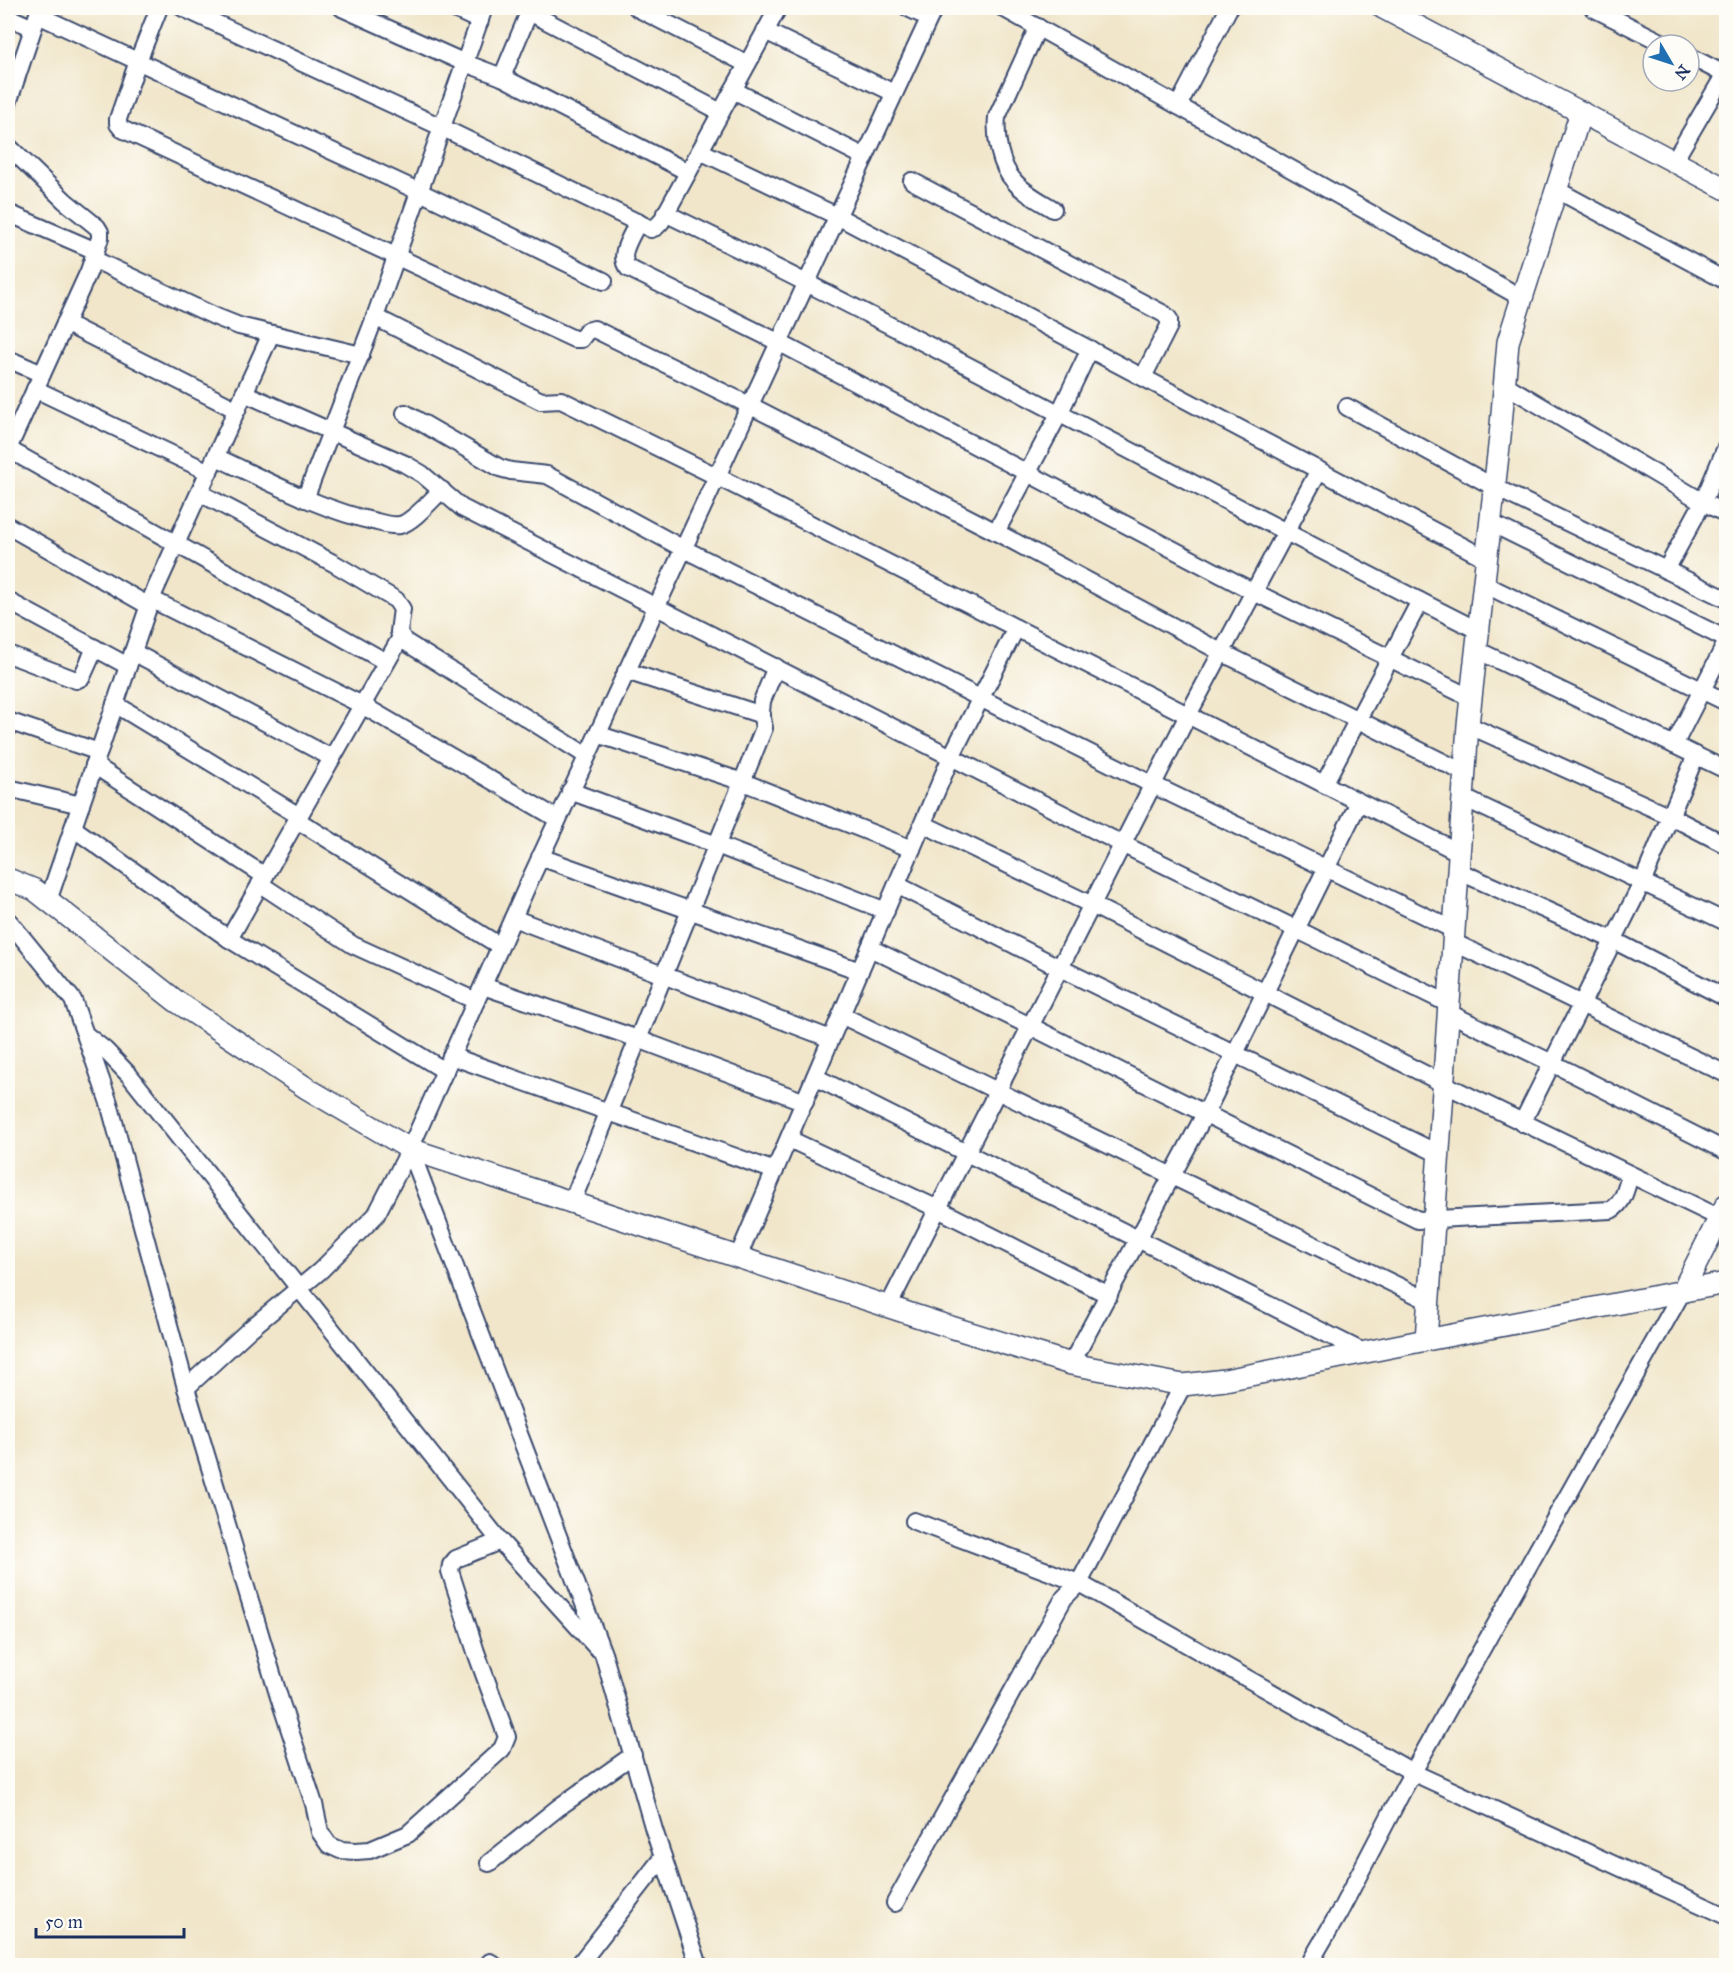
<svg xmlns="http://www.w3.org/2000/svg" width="1734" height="1973" font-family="'IM FELL Great Primer',serif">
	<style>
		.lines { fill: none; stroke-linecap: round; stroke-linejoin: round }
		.minor-casing { stroke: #3b4a6e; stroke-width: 20 }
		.tertiary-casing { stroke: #3b4a6e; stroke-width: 24 }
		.minor { stroke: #fff; stroke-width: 16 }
		.tertiary { stroke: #fff; stroke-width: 21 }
	</style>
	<rect width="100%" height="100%" fill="#fdfcf7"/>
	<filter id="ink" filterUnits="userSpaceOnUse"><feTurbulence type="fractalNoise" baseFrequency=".0167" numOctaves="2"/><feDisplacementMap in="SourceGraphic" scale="12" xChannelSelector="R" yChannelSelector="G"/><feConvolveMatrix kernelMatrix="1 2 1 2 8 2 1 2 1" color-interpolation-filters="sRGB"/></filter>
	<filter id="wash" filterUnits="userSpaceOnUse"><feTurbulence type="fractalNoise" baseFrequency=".008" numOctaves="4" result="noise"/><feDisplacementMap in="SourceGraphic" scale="24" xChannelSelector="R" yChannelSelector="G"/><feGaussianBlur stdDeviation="1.35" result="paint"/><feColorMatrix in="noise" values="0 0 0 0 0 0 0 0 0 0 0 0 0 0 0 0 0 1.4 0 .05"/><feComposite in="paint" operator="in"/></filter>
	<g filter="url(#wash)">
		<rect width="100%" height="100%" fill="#f1e6ca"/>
	</g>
	<g filter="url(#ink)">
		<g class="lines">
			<g class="minor-casing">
				<g id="minor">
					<polyline points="159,8 138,61 118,119 118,124 122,129 574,339 581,339 587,331 594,329 749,405 996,532 1221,652 1465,773"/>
					<polyline points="183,8 441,127 651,229 656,227 661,222 778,8"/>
					<polyline points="342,8 465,63 502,77 688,172"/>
					<polyline points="452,8 480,21"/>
					<polyline points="637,8 747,64"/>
					<polyline points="908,8 929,18"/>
					<polyline points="1003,8 1522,298"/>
					<polyline points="1593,8 1667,45"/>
					<polyline points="38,15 418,191 604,281"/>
					<polyline points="8,17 33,28"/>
					<path d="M1038,27L997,117C995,137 1000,166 1014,181C1024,193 1040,201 1053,209"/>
					<polyline points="765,31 894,93"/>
					<polyline points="1689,56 1726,75"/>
					<polyline points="502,77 527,17 529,14 533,14 721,112"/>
					<polyline points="733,90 865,157"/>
					<polyline points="8,103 40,8"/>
					<polyline points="1178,106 1229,8"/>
					<polyline points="8,146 65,201 97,227 100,232 100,238 89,271 8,449"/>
					<polyline points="700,151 837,216 1487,559"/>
					<polyline points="1674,161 1726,72"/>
					<polyline points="912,181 1164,314 1169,319 1169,326 1143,377"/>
					<polyline points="1557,190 1726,281"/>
					<polyline points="8,213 96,251"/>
					<path d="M665,213C940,346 1206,494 1479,631"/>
					<path d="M638,222C632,236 617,255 628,268L778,342L1254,592L1471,698"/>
					<polyline points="93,259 214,316 239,326 361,355"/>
					<polyline points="375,317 541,401 561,400 716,476 1460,853"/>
					<polyline points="65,323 237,410"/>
					<polyline points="8,359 42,374"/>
					<polyline points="1504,384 1703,502 1726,514"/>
					<polyline points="35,389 209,472"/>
					<polyline points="244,393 405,464 422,474 462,508 1122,844 1449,1004"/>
					<polyline points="1347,407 1494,487 1726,599"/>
					<polyline points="405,413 500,468 511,471 547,475 682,548 1153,785 1454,930"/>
					<polyline points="8,449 386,662"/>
					<path d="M216,457C268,481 321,510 377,522C384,524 393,526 400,525C413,522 432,499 442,490"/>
					<polyline points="200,493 335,564 396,600 402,609 399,632 404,641 587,756"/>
					<polyline points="305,499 375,317 484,8"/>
					<polyline points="1491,523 1726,639"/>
					<polyline points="8,526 149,606"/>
					<polyline points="996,532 1059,414 1090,349"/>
					<polyline points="1666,570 1703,502 1726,447"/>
					<polyline points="1484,584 1726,702"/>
					<polyline points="151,599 362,705 558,819"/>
					<polyline points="8,601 128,666"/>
					<polyline points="1477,650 1726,770"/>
					<polyline points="133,652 332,758"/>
					<polyline points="8,654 76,680 82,677 95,648"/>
					<polyline points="626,671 762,715"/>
					<polyline points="115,704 299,816"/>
					<polyline points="8,721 99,752"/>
					<polyline points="1468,725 1670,816 1726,845"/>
					<polyline points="597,734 743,782 912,849"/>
					<polyline points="1674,745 1726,643"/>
					<polyline points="94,765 265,876"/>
					<polyline points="1324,784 1420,601"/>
					<polyline points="8,788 81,805"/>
					<polyline points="570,791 717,845 886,911"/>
					<polyline points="1464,798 1726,922"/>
					<polyline points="297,820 500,946"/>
					<polyline points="923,824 1092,905 1444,1084 1720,1218"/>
					<polyline points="73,828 229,939 445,1071"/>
					<polyline points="540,857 860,971"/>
					<polyline points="1458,871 1613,940 1726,998"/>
					<polyline points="260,884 353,945 476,1001"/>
					<polyline points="897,885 1060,968 1439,1154"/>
					<polyline points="48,901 151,599 271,334"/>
					<polyline points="513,918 831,1039"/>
					<polyline points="8,920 73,1000 109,1103 186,1388 279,1697 314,1804 320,1832 329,1845 340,1850 356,1851 370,1850 408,1834 502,1749 507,1737 476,1652 450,1571 451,1565 456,1559 500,1541"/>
					<polyline points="229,939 401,637"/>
					<polyline points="1453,942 1726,1074"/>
					<path d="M870,948L1030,1026L1418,1220L1611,1210C1624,1203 1626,1188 1630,1175"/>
					<polyline points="483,986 638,1039 805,1102"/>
					<polyline points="1449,1013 1552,1063 1726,1151"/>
					<polyline points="841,1015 1429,1301"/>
					<polyline points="85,1034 105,1050 130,1076 500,1541 597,1648"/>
					<polyline points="451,1056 775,1171"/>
					<polyline points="815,1077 1363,1352"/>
					<polyline points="1522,1123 1643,881 1696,755"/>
					<polyline points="789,1139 938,1209 1109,1295"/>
					<polyline points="410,1149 604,1656 654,1830 699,1966"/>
					<polyline points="572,1202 764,728 761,712 762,701 776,667"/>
					<polyline points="738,1257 951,757 1016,628"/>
					<polyline points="888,1307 1188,715 1319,470"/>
					<polyline points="1071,1364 1205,1114 1359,802"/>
					<polyline points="186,1388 250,1329 320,1271 376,1215 410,1149 529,882 934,8"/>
					<polyline points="914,1521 1079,1583 1414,1773 1726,1916"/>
					<polyline points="489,1863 559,1807 633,1755"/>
					<polyline points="895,1903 1064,1598 1079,1583 1183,1385"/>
					<polyline points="490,1962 495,1966"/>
					<polyline points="578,1966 663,1857"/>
					<polyline points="1308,1966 1340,1911 1404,1788 1682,1292"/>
				</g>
			</g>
			<g class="tertiary-casing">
				<g id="tertiary">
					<polyline points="1383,8 1726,189"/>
					<polyline points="8,879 35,890 176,1001 308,1089 410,1149 941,1324 1071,1364 1183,1385 1225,1380 1426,1340 1726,1283"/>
					<polyline points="1682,1292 1726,1205"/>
					<polyline points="1426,1340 1468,725 1500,437 1508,342 1581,112"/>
				</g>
			</g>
			<use href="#minor" class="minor"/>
			<use href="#tertiary" class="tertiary"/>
		</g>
	</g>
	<rect width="1734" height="1973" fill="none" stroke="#fdfcf7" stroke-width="30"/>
	<g transform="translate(1671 63) rotate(129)"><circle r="28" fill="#fdfcf7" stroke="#a3aaba" stroke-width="1.5"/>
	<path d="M0-4.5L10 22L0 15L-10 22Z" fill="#1f6fb2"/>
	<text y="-9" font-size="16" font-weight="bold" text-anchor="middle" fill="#1b2f5e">N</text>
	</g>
	<path d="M36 1928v9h148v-9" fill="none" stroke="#1b2f5e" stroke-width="3"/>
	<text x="45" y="1928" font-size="18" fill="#1b2f5e" stroke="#fdfcf7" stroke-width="4.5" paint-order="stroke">50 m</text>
</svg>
